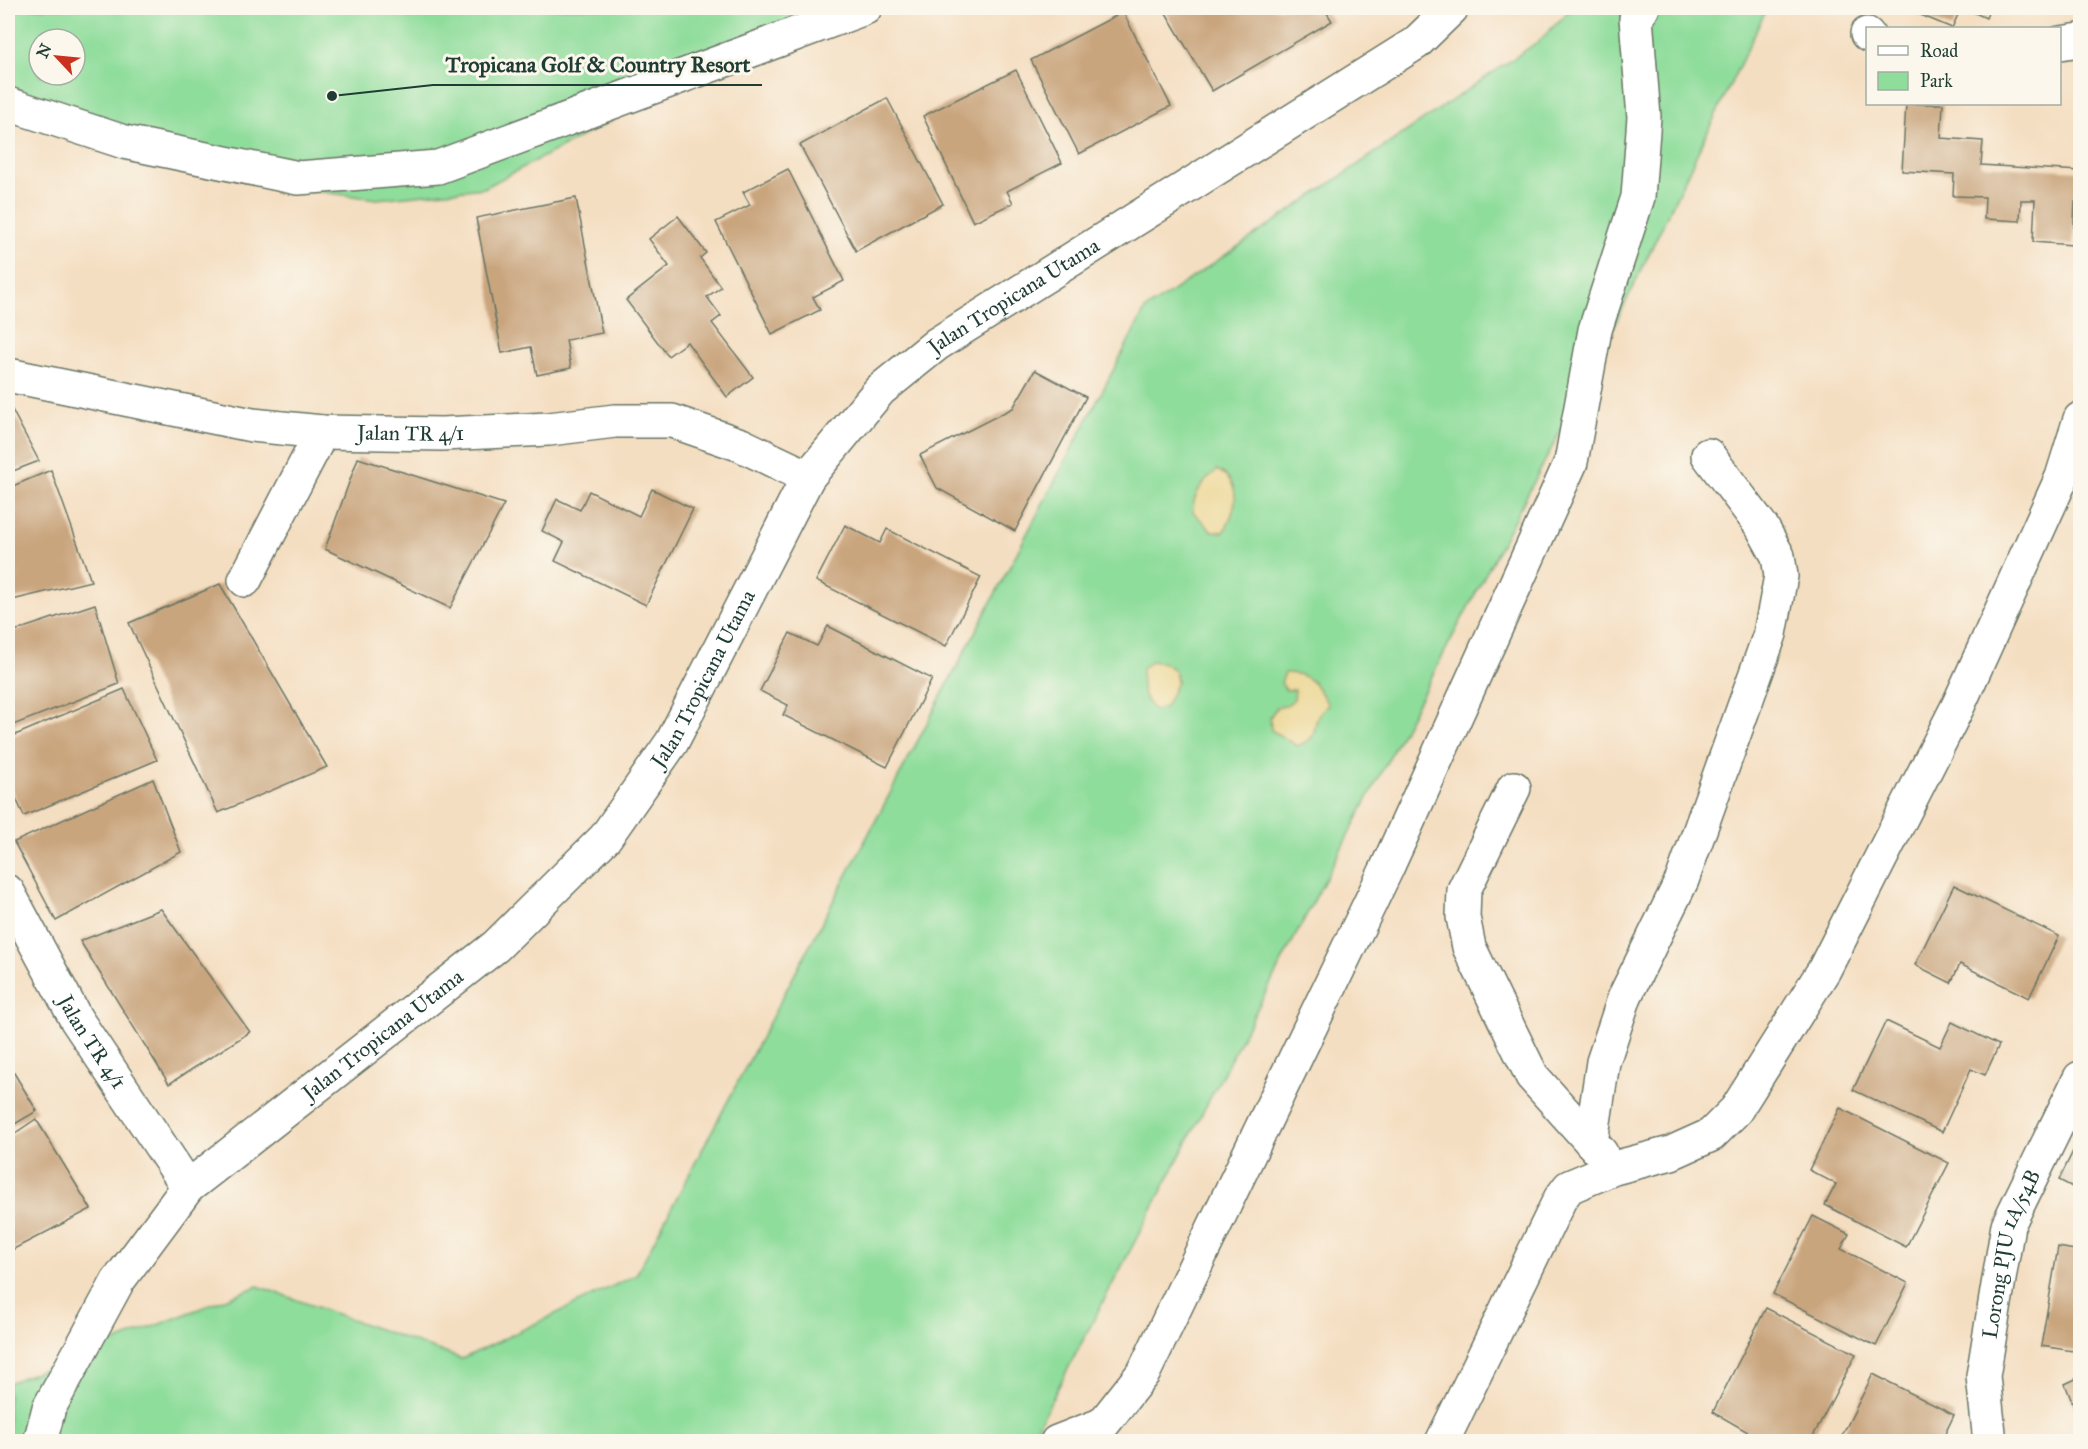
<svg xmlns="http://www.w3.org/2000/svg" width="2088" height="1449" font-family="'IM FELL Great Primer',serif">
	<style>
		.green { fill: #8fdd9b; stroke: #578d68; stroke-width: 1.5; fill-rule: evenodd }
		.sand { fill: #eeda9e; stroke: #868c69; stroke-width: 1.5 }
		.building { fill: #c9a57e }
		.lines { fill: none; stroke-linecap: round; stroke-linejoin: round }
		.minor-casing { stroke: #6a7565; stroke-width: 36 }
		.minor { stroke: #fff; stroke-width: 33 }
		.labels { text-anchor: middle; stroke-width: 6; stroke-linejoin: round; paint-order: stroke }
		.street-label { font-size: 21px; fill: #1f3d34; stroke: #fbf7ec }
		.leader { fill: none; stroke: #1f3d34; stroke-width: 2 }
		.callout-dot { fill: #1f3d34; stroke: #fbf7ec; stroke-width: 2 }
		.callout-label { font-size: 22px; text-anchor: middle; font-weight: bold; fill: #1f3d34; stroke: #fbf7ec; stroke-width: 6; stroke-linejoin: round; paint-order: stroke }
	</style>
	<rect width="100%" height="100%" fill="#fbf7ec"/>
	<filter id="ink" filterUnits="userSpaceOnUse"><feTurbulence type="fractalNoise" baseFrequency=".0167" numOctaves="2"/><feDisplacementMap in="SourceGraphic" scale="12" xChannelSelector="R" yChannelSelector="G"/><feConvolveMatrix kernelMatrix="1 2 1 2 8 2 1 2 1" color-interpolation-filters="sRGB"/></filter>
	<filter id="wash" filterUnits="userSpaceOnUse"><feTurbulence type="fractalNoise" baseFrequency=".008" numOctaves="4" result="noise"/><feDisplacementMap in="SourceGraphic" scale="24" xChannelSelector="R" yChannelSelector="G"/><feGaussianBlur stdDeviation="1.35" result="paint"/><feColorMatrix in="noise" values="0 0 0 0 0 0 0 0 0 0 0 0 0 0 0 0 0 1.4 0 .05"/><feComposite in="paint" operator="in"/></filter>
	<g filter="url(#wash)">
		<rect width="100%" height="100%" fill="#f4dec1"/>
		<g class="green">
			<path d="M8,8H824L484,188L377,199L258,184L8,117ZM39,39H75V75H39Z"/>
			<polygon points="1572,8 1767,8 1598,360 1030,1441 8,1442 8,1383 258,1286 462,1359 636,1275 1145,310 1539,41"/>
		</g>
		<g class="sand">
			<path d="M1217,470C1244,483 1236,510 1224,532L1212,531L1193,512C1192,494 1204,481 1217,470Z"/>
			<path d="M1151,661L1165,663L1175,671L1177,682L1165,707L1154,710C1141,697 1141,687 1142,669Z"/>
			<path d="M1285,673C1308,672 1318,685 1328,705C1325,708 1320,712 1318,716C1312,732 1318,739 1297,746L1271,730L1270,717L1277,707L1286,706L1294,699L1295,690H1286L1281,683Z"/>
		</g>
		<g id="blocks">
			<g class="building">
				<polygon points="1163,8 1324,8 1332,21 1212,91"/>
				<polygon points="1904,8 1961,8 1952,28"/>
				<polygon points="1964,8 1990,8 1986,18"/>
				<polygon points="1123,12 1171,106 1079,154 1031,60"/>
				<polygon points="1016,70 1062,163 1007,191 1013,203 973,222 923,116"/>
				<polygon points="887,98 943,204 856,251 800,145"/>
				<polygon points="1906,104 1943,104 1941,138 1983,141 1981,165 2080,171 2080,203 2075,202 2073,245 2033,242 2035,200 2021,200 2020,221 1984,219 1985,197 1953,196 1954,174 1902,171"/>
				<polygon points="788,169 844,281 813,297 820,310 772,334 716,222 750,205 743,192"/>
				<polygon points="576,198 602,333 566,340 571,368 537,375 531,347 502,353 476,218"/>
				<polygon points="678,216 706,253 700,258 721,287 707,297 721,316 712,323 753,377 727,397 687,342 668,356 626,300 669,266 649,239"/>
				<polygon points="1035,370 1086,397 1015,531 937,488 920,455 1013,408"/>
				<polygon points="8,405 10,406 39,461 8,473"/>
				<polygon points="358,458 504,504 450,608 325,549"/>
				<polygon points="51,470 91,581 8,601 8,488"/>
				<polygon points="652,489 693,509 646,605 555,561 564,542 542,531 557,499 580,510 589,491 639,516"/>
				<polygon points="845,525 880,543 887,529 981,577 946,646 816,581"/>
				<polygon points="220,584 327,767 218,813 129,623"/>
				<polygon points="95,604 119,684 8,727 8,633"/>
				<polygon points="828,626 932,679 887,767 783,715 788,705 760,691 790,633 817,646"/>
				<polygon points="124,689 157,760 24,816 8,781 8,738"/>
				<polygon points="153,779 181,852 56,921 14,842"/>
				<polygon points="1954,885 2059,936 2029,998 1960,964 1951,983 1915,965"/>
				<polygon points="161,909 250,1032 169,1084 80,941"/>
				<polygon points="1886,1021 1940,1047 1952,1022 1999,1045 1985,1075 1971,1069 1942,1132 1853,1090"/>
				<polygon points="8,1063 37,1111 8,1128"/>
				<polygon points="1840,1108 1949,1163 1906,1247 1825,1205 1836,1184 1809,1170"/>
				<polygon points="36,1119 91,1209 8,1252 8,1138"/>
				<polygon points="2080,1137 2080,1191 2059,1180"/>
				<polygon points="1813,1216 1849,1234 1841,1249 1908,1283 1876,1346 1773,1294"/>
				<polygon points="2058,1247 2080,1251 2080,1352 2041,1346"/>
				<polygon points="1766,1308 1856,1354 1810,1442 1765,1442 1713,1412"/>
				<polygon points="1873,1374 1954,1415 1941,1442 1839,1442"/>
				<polygon points="2080,1377 2080,1422 2065,1384"/>
			</g>
		</g>
	</g>
	<g filter="url(#ink)">
		<use href="#blocks" fill-opacity="0" stroke="#6a7565" stroke-width="1.5"/>
		<g class="lines">
			<g class="minor-casing">
				<g id="minor">
					<polyline points="1867,34 1868,35"/>
					<polyline points="2060,43 2080,40"/>
					<polyline points="8,104 124,142 298,178 438,167 865,8"/>
					<path id="s1" d="M8,375L252,425L322,432L442,434L549,429L615,421H672L741,445L808,477"/>
					<polyline points="245,580 322,432"/>
					<polyline points="1514,788 1464,890 1463,917 1469,947 1532,1076 1601,1153"/>
					<path id="s2" d="M8,892L76,1019L188,1187"/>
					<polyline points="1591,1142 1603,1062 1625,996 1682,880 1770,634 1781,576 1778,556 1762,527 1708,455"/>
					<path id="s3" d="M40,1442L49,1408L118,1281L188,1187L496,946L605,838L672,742L808,477L880,390L937,344L1416,43L1452,8"/>
					<polyline points="1057,1442 1103,1424 1144,1372 1387,868 1571,462 1595,330 1638,197 1644,117 1636,18 1643,8"/>
					<polyline points="1442,1442 1560,1199 1569,1187 1614,1168 1671,1153 1711,1135 1736,1110 1824,970 1958,706 2062,477 2080,419"/>
					<path id="s4" d="M1990,1442L1983,1376L2008,1225L2080,1078"/>
				</g>
			</g>
			<use href="#minor" class="minor"/>
		</g>
	</g>
	<g class="labels">
		<g class="street-label">
			<text dy="7" stroke="none"><textPath href="#s3" startOffset="1533">Jalan Tropicana Utama</textPath></text>
			<text dy="7" stroke="none"><textPath href="#s1" startOffset="408">Jalan TR 4/1</textPath></text>
			<text dy="7" stroke="none"><textPath href="#s3" startOffset="1029">Jalan Tropicana Utama</textPath></text>
			<text dy="7" stroke="none"><textPath href="#s3" startOffset="544">Jalan Tropicana Utama</textPath></text>
			<text dy="7" stroke="none"><textPath href="#s2" startOffset="172">Jalan TR 4/1</textPath></text>
			<text dy="7" stroke="none"><textPath href="#s4" startOffset="192">Lorong PJU 1A/54B</textPath></text>
		</g>
	</g>
	<path class="leader" d="M332 96L433 85H762"/>
	<circle class="callout-dot" cx="332" cy="96" r="6"/>
	<g class="callout-label">
		<text x="598" y="72">Tropicana Golf &amp; Country Resort</text>
	</g>
	<rect width="2088" height="1449" fill="none" stroke="#fbf7ec" stroke-width="30"/>
	<rect x="1866" y="27" width="195" height="78" fill="#fbf7ec" stroke="#a3ada2" stroke-width="1.5"/>
	<rect x="1878" y="46" width="30" height="9" fill="#ffffff" stroke="#a3ada2" stroke-width="1.5"/>
	<text x="1920" y="57" font-size="18" fill="#1f3d34">Road</text>
	<rect x="1878" y="72" width="30" height="18" fill="#8fdd9b" stroke="#a3ada2" stroke-width="1.5"/>
	<text x="1920" y="87" font-size="18" fill="#1f3d34">Park</text>
	<g transform="translate(57 57) rotate(296)"><circle r="28" fill="#fbf7ec" stroke="#a3ada2" stroke-width="1.5"/>
	<path d="M0-4.5L10 22L0 15L-10 22Z" fill="#c8321e"/>
	<text y="-9" font-size="16" font-weight="bold" text-anchor="middle" fill="#1f3d34">N</text>
	</g>
</svg>
